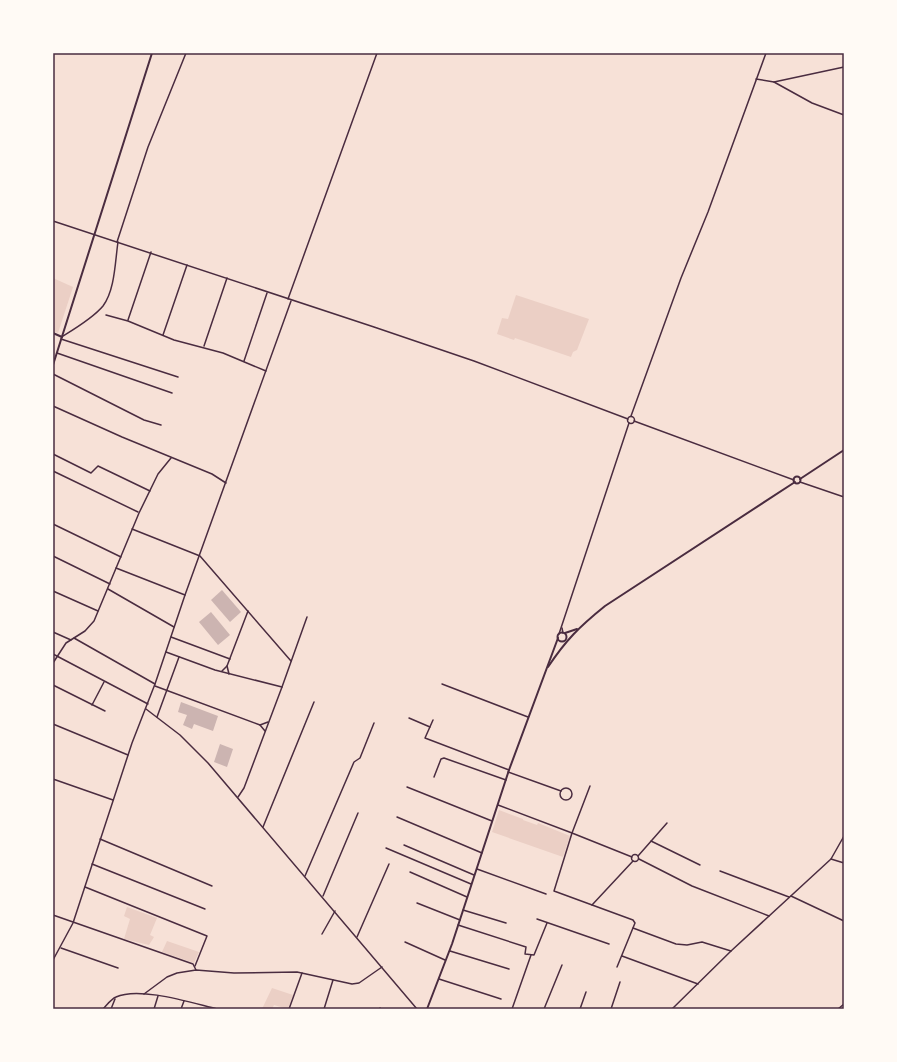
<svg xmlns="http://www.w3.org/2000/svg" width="897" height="1062" font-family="'Public Sans',sans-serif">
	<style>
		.green { fill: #ebcfc5 }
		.building { fill: #ccb4b1 }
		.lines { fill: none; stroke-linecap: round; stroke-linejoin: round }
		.minor { stroke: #4a2c40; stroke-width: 1.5 }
		.tertiary { stroke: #4a2c40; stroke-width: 2 }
		.neatline { fill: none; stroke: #4a2c40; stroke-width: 1.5 }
	</style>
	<rect width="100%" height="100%" fill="#f7e1d7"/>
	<g class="green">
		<polygon points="53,278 73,287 58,333 53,331"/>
		<polygon points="516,295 589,319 577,350 573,352 571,357 515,338 514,340 497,334 502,318 508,319"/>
		<polygon points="499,810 523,819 523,820 537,825 538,823 570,836 563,857 492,832"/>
		<polygon points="127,907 157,918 150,935 154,937 149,945 124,939 130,919 124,916"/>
		<polygon points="167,941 199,952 194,963 162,952"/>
		<polygon points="272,988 293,995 288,1009 274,1005 272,1009 262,1009"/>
	</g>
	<g class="building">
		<polygon points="222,590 241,612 230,622 211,600"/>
		<polygon points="211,612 230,635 218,645 199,622"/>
		<polygon points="181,702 218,716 213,731 194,724 192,729 183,725 187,715 178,712"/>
		<polygon points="220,744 233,749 227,767 214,762"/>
	</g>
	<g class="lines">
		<g class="minor">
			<polyline points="756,79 774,82 812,103 844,115"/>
			<polyline points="774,82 844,67"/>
			<polyline points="53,221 374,327 474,361 628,419"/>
			<polyline points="117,242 148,147 186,53"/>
			<polyline points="288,299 377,53"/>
			<polyline points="106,315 128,321 174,340 223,353 266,371"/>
			<polyline points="128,320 151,252"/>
			<polyline points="163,335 187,265"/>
			<path d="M63,336C76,328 93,318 103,306C115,290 115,262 118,242"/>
			<polyline points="61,339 178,377"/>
			<polyline points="204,346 227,278"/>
			<polyline points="57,353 172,393"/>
			<polyline points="244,361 267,293"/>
			<polyline points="53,374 144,420 161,425"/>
			<polyline points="53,406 122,437 212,474 226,483"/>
			<polyline points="631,416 681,278 708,212 766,53"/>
			<circle cx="631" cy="420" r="3.5"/>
			<polyline points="634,421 794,480"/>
			<polyline points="53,454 91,473 98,466 150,491"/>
			<polyline points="53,471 138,512"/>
			<polyline points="800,482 844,497"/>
			<polyline points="53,524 121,557"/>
			<polyline points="132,529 200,556 291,661"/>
			<polyline points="53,556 110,584"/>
			<polyline points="116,568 185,595"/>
			<polyline points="108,589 174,627"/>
			<polyline points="53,591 98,611"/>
			<polyline points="562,628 563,633"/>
			<polyline points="53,632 71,640"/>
			<polyline points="559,634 629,423"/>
			<polyline points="171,637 230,659"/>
			<polyline points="74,638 155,684"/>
			<polyline points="166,652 215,670 282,687 244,788 238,797"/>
			<polyline points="53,654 148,704"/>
			<polyline points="53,663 66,643 85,631 94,621 139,513 158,474 171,458"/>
			<polyline points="227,666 229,674"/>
			<polyline points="222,671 227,666 248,611"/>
			<polyline points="442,684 528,717"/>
			<polyline points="53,685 105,711"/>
			<polyline points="155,686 260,725 265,731"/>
			<polyline points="282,687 307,617"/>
			<polyline points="92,705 104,682"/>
			<polyline points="146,709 180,735 208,763 417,1009"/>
			<polyline points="157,717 179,657"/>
			<polyline points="409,718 430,727"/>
			<polyline points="433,720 425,738 509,770"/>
			<polyline points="53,724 128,755"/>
			<polyline points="260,725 268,722"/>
			<polyline points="508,772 561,791"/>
			<polyline points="434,777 441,759 444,758 506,780"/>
			<polyline points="53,779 113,800"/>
			<polyline points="590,786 572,833 632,857"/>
			<polyline points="407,787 492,821"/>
			<circle cx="566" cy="794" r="6"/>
			<polyline points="498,805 572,833 554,891 633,920 635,923 617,967"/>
			<polyline points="397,817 482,853"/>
			<polyline points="263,827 314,702"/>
			<polyline points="100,839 212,886"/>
			<polyline points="651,841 700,865"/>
			<polyline points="404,845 474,875"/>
			<polyline points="386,848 471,884"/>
			<circle cx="635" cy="858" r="3.5"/>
			<polyline points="638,856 667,823"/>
			<polyline points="639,859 692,886 769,916"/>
			<polyline points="831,859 844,863"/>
			<polyline points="92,864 205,909"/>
			<polyline points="477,869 546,894"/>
			<polyline points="720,871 789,897"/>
			<polyline points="410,872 467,897"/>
			<polyline points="305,876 354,762 360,758 374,723"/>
			<polyline points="85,887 207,936 195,966"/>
			<polyline points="323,896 358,813"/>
			<polyline points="791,896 844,921"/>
			<polyline points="417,903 460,920"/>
			<polyline points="592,905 633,861"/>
			<polyline points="463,910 506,923"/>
			<polyline points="53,915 193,964 196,970"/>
			<polyline points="537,919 609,944"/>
			<polyline points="458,925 526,947 525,954 534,955 547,923"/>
			<polyline points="633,928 676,944 687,945 702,942 731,951"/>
			<polyline points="322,934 335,911"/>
			<polyline points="357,937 389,864"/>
			<polyline points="405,942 445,960"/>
			<polyline points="61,948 118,968"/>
			<polyline points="450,951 509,969"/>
			<polyline points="622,956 698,984"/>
			<polyline points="53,960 73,923 132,743 155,684 185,595 291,301"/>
			<polyline points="439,979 501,999"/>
			<polyline points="144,994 167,977 177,973 196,970 234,973 297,972 352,984 359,983 382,967"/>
			<polyline points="380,1008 381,1009"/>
			<path d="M103,1009C107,1005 111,999 116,997C139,986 192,1003 217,1009"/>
			<polyline points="111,1009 115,999"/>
			<polyline points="154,1009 158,996"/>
			<polyline points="181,1009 184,1001"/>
			<polyline points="289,1009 302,973"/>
			<polyline points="324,1009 333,980"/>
			<polyline points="512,1009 531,955"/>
			<polyline points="544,1009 562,965"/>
			<polyline points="580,1009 586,992"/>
			<polyline points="611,1009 620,982"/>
			<polyline points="672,1009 731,951 831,859 844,836"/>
			<polyline points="838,1009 844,1004"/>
		</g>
		<g class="tertiary">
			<polyline points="53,333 62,337"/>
			<polyline points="53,365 152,53"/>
			<circle cx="797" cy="480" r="3.5"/>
			<polyline points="800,479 844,450"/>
			<circle cx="562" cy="637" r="4.5"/>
			<polyline points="565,633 577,629"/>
			<path d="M548,667C566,640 579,627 605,606L795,482"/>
			<polyline points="427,1009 452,944 509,770 558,638"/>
		</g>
	</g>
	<rect width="897" height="1062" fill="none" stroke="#fffaf5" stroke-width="108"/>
	<rect x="54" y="54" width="789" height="954" class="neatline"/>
</svg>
